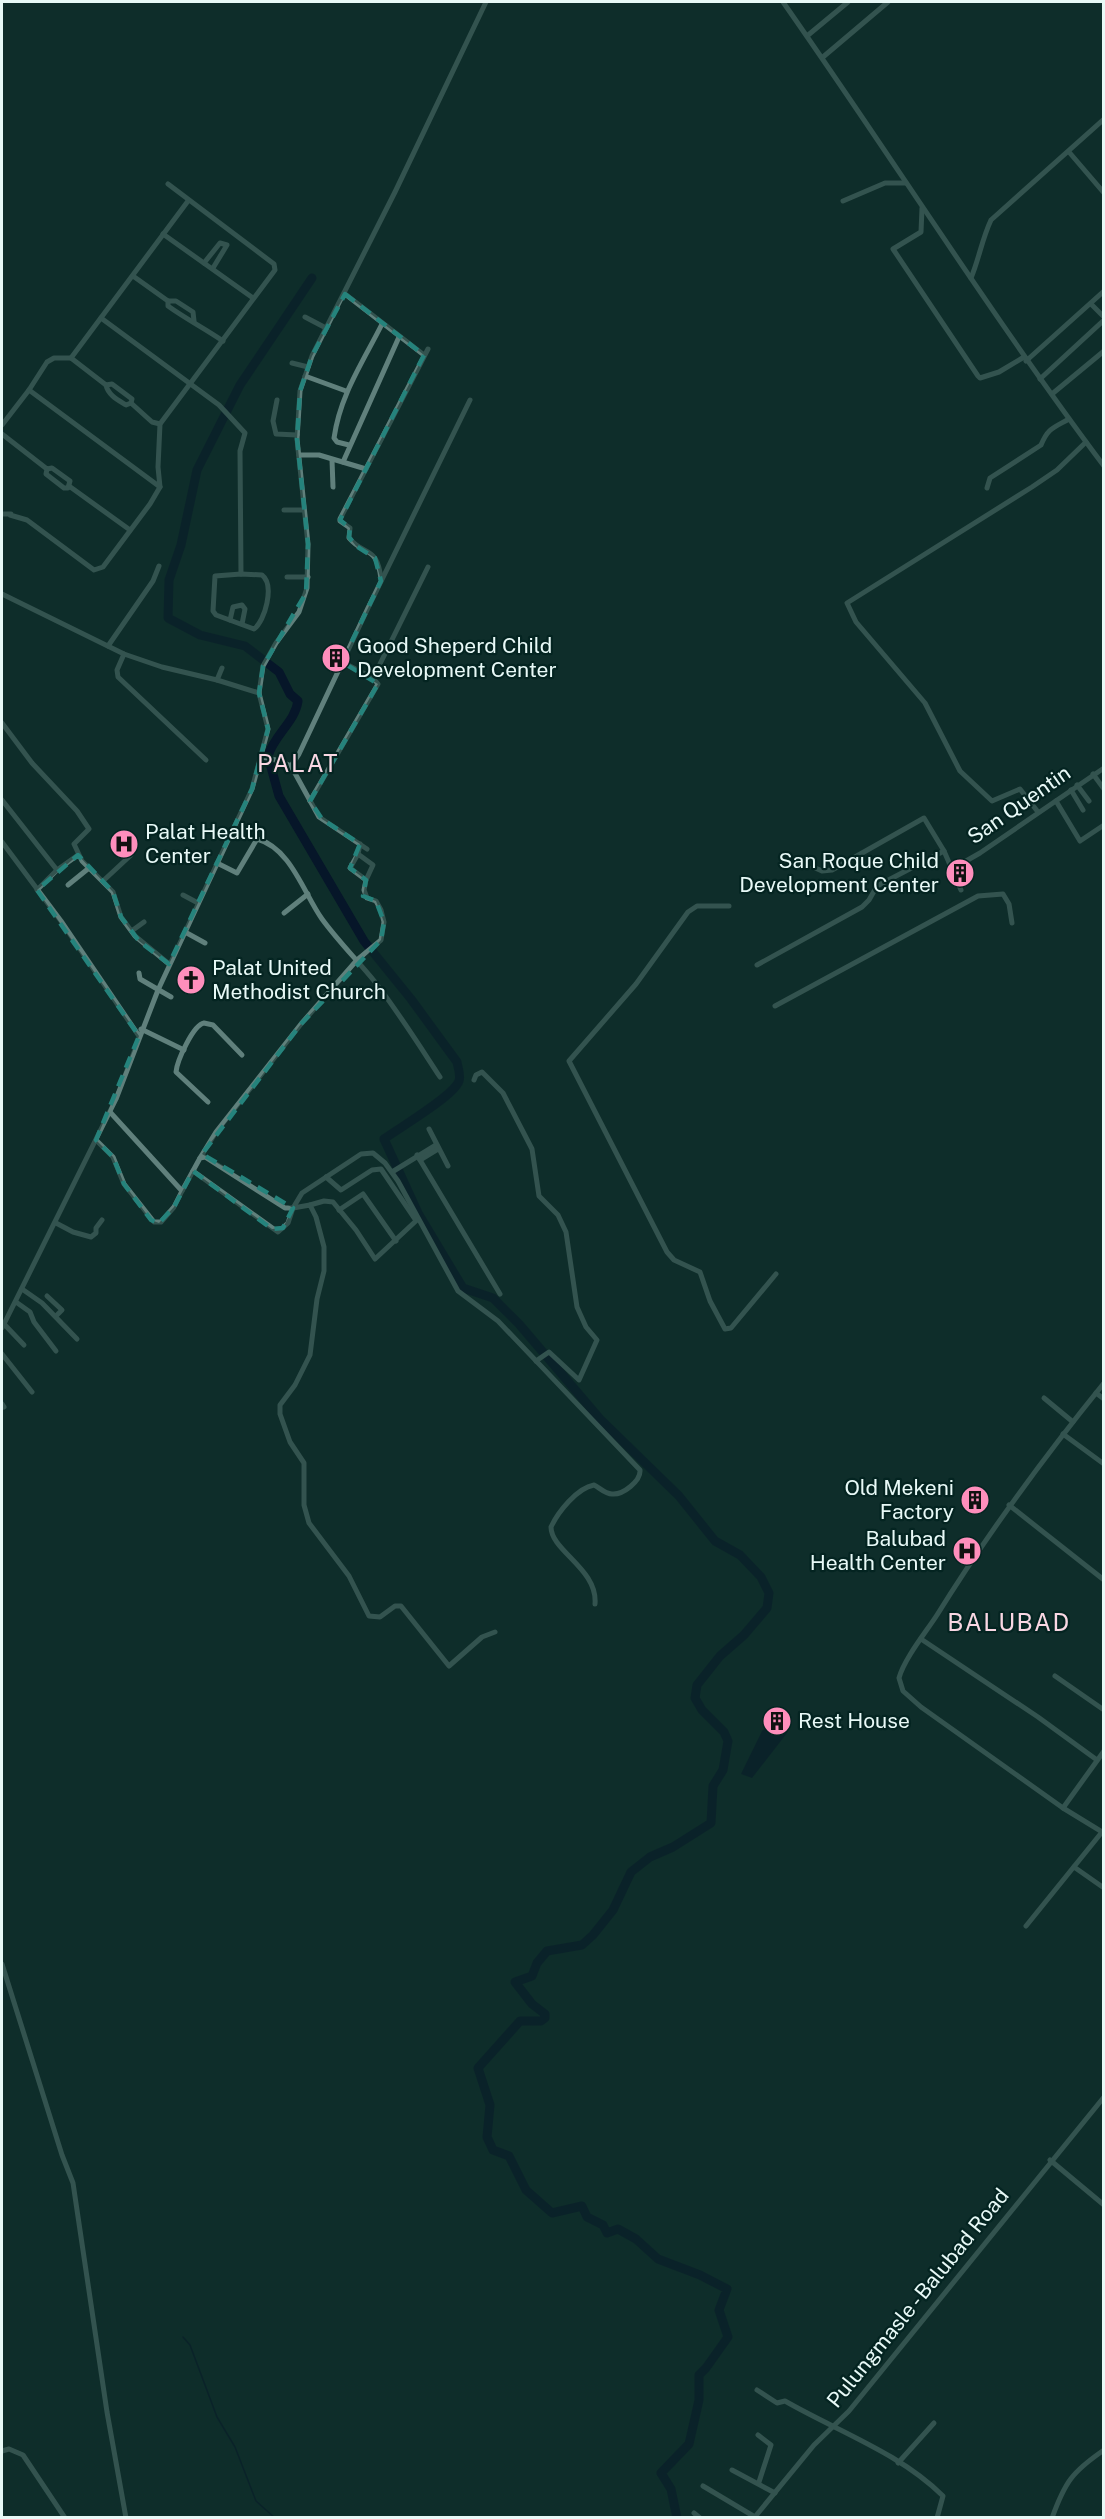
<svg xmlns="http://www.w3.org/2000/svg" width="1105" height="2519" font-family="'Public Sans',sans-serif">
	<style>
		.water { fill: #061629 }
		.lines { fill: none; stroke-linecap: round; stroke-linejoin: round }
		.stream { stroke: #061629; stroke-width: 1.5 }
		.river { stroke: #061629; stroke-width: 9 }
		.minor { stroke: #60807c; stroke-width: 5 }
		.marked { fill: none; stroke: #25837c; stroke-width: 4.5; stroke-dasharray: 12 8; stroke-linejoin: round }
		.labels { text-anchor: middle; stroke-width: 4.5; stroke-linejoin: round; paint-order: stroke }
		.poi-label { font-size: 21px; fill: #e8f9f7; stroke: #042421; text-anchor: start }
		.street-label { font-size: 21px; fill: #e8f9f7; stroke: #042421 }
		.quarter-label { font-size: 24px; letter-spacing: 1.5px; fill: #f9d7e3; stroke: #042421 }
	</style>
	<rect width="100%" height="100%" fill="#0e2d2a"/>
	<polygon class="water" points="770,1723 776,1729 785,1725 788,1729 787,1733 752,1778 741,1774 762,1731"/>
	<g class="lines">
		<polyline class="stream" points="183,2337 190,2345 217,2417 235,2447 256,2501 275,2518"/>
		<path class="river" d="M312,278L240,385L197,470L181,545L169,580L168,618L200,635L245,646L279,672L290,694L298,701C295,722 274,735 268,756L279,796L364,941L411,999L457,1062C458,1068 461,1075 459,1081C454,1096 399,1128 384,1139L418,1213L463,1288L493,1298L519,1324L600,1419L679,1496L715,1541L740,1555L761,1577L769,1593L767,1608L744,1635L720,1656L697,1685L695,1698L702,1710L724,1732L728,1741L723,1770L713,1786L711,1823L673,1847L650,1857L631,1872L613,1910L593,1935L582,1945L547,1951L537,1963L532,1976L515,1982L532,2004L545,2014V2018L541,2021H520L478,2068L490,2105L487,2137L493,2150L509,2156L526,2190L552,2213L582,2206L587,2217L603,2225L607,2233L618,2229L636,2239L658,2259L700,2275L727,2289L719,2310L728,2337L706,2368L699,2375V2400L689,2444L661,2473L671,2489L677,2518"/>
		<g class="minor">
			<path d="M783,2C891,156 991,315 1104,466"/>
			<polyline points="807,36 848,2"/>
			<polyline points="823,57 888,2"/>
			<polyline points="1069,152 1104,193"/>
			<polyline points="843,201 885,183 906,183"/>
			<polyline points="922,208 921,232 893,249 978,376 980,378 999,372 1024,357"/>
			<polyline points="163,234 253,298"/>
			<polyline points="204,263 220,243 227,245 213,268"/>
			<path d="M133,276L168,301V306C186,319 204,328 223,341"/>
			<path d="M971,278C979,259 982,239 991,220L1104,119"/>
			<polyline points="345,294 424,355"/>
			<polyline points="168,301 176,301 193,312 194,321"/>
			<polyline points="1091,304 1104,317"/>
			<polyline points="305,317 326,328"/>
			<polyline points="101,318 219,405 245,433 240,451 241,574"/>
			<polyline points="71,358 188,201"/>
			<polyline points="1026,361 1104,291"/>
			<polyline points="292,363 308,367"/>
			<polyline points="305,376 346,391"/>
			<polyline points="1040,379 1104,320"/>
			<path d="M106,385C108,395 118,400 126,405L131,403"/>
			<polyline points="29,390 160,487"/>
			<polyline points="1052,394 1104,351"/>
			<polyline points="277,400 273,421 276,434 297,435"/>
			<polyline points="2,425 29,390 47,362 54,358 71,358 106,385 112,384 132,399 131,403 152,422 160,424"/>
			<polyline points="2,434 47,469 52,468 70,481 68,488 64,488 46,474 47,469"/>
			<path d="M349,445L337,442L334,438C340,395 363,362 382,324"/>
			<polyline points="299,455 319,455 366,469"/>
			<polyline points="332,460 333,487"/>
			<polyline points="343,462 399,337"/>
			<polyline points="69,486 130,530"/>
			<path d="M987,488L990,478L1038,447L1041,445C1048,428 1053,428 1069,419"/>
			<polyline points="284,510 304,510"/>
			<polyline points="2,514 11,514 10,515 27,520 94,570 103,567 150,504 160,487 158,467 160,424 275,270 274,264 168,184"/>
			<path d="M241,574L262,575C275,585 265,621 254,629L216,615L213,611L215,576Z"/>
			<polyline points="287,577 308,577"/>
			<path d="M381,579C377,545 365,557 349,538L350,528L340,521V519L428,349"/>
			<polyline points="2,594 124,654 162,667 217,680 259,693"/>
			<polyline points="230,620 233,607 242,605 245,609 242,624"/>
			<polyline points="108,646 153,581 159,566"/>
			<polyline points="124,654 117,670 118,677 206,760"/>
			<polyline points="373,678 428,567"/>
			<polyline points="217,680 222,668"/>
			<polyline points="2,723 32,763 77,811 89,829 74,844 82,861 113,892 121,917 135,936 169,964"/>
			<polyline points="262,757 280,761 291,766 319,817 367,849"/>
			<polyline points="291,766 299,754 368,608 470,400"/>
			<polyline points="1093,774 1104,789"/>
			<polyline points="1077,785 1089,801"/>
			<polyline points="1071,790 1083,810"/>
			<polyline points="2,800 57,870"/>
			<polyline points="310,801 378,684 373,678 342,662"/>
			<polyline points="1056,801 1080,841 1104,825"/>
			<polyline points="1038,812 1020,789 992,801 960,771 925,703 856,622 847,603 1032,487 1057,470 1086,442"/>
			<polyline points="2,842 61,921 139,1036"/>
			<polyline points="358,854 373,865 366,880 350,868 358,854 360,844"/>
			<path d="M217,863L237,873L257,839C291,848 304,894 322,919C338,941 358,961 375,982C399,1013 419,1045 440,1077"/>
			<polyline points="813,867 822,871 832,870 924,818 944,851 961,890"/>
			<polyline points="952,869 980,853 1104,768"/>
			<polyline points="103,881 131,855"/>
			<polyline points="68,885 89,868"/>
			<polyline points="37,890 57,870 78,855"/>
			<polyline points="183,895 198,903"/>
			<polyline points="729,906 697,906 688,912 636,984 569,1061 667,1252 674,1260 700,1272 710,1301 725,1329 731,1328 776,1274"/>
			<polyline points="284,913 308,894"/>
			<polyline points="133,930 144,922"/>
			<polyline points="185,932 205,943"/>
			<polyline points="757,965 862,907 869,900 877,886 944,851"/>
			<polyline points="139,973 140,979 171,997"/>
			<polyline points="775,1006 978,896 1003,894 1009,904 1012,923"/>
			<polyline points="141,1029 184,1050"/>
			<polyline points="474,1080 476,1075 482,1072 503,1093 532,1149 539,1196 558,1215 566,1232 577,1307 586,1327 597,1340 579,1380 549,1352 536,1361"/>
			<path d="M208,1102L176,1072C177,1061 193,1025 204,1023L213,1025L242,1055"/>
			<path d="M110,1112L182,1191L200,1158L205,1157L285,1208H293L302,1193L361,1154L373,1153L385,1163L398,1181L458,1291L498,1321L640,1470C641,1481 623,1495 612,1494C605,1494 600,1488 594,1485C577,1488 558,1512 551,1527C551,1551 598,1569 595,1604"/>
			<polyline points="429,1129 448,1166"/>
			<polyline points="96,1140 113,1157 124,1184 154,1222 161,1222 174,1207 182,1191"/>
			<polyline points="417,1155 500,1294"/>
			<polyline points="200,1158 216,1132 301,1024 357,960 381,940 384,922 381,910 376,901 367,898 364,890 366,880"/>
			<polyline points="420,1160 438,1149"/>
			<polyline points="193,1171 278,1232 288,1223 293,1208 310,1205 316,1217 324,1247 324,1271 317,1299 310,1355 295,1385 280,1405 280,1414 290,1442 304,1463 304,1505 309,1523 349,1576 369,1616 380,1617 395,1606 401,1606 449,1666 482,1637 495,1632"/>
			<polyline points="392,1172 436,1145"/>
			<polyline points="326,1177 341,1190 372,1170 381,1169 415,1219"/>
			<polyline points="310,1205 324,1201 333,1202 356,1230 375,1259 418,1219"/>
			<polyline points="339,1210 363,1194 396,1241"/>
			<polyline points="56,1223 73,1232 91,1237 96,1233 96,1228 102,1220"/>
			<polyline points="22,1289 42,1303 77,1339"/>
			<polyline points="47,1296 62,1310 56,1316"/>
			<polyline points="16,1302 30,1312 34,1322 56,1351"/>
			<polyline points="4,1324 24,1345"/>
			<polyline points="2,1328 116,1099 158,990 252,789 268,729 259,693 263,666 276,643 299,612 307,588 308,544 297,439 300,391 312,356 395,192 486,2"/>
			<polyline points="2,1354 32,1392"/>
			<path d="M1104,1383C1044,1457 988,1533 937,1615C926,1632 904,1659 899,1678L903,1691L921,1707L1063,1808L1104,1833"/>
			<polyline points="1096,1393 1104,1399"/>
			<polyline points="1044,1398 1073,1422"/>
			<polyline points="2,1404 4,1407"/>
			<polyline points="1063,1434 1104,1464"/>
			<polyline points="1009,1505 1104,1580"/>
			<polyline points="921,1639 1038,1717 1097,1760"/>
			<polyline points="1055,1676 1104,1710"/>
			<polyline points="1063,1808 1104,1751"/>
			<polyline points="1074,1867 1104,1888"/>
			<polyline points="1026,1926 1102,1832"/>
			<polyline points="2,1964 62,2155 73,2183 107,2412 126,2518"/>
			<polyline points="1050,2160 1104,2205"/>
			<path d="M757,2390L777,2403L785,2401C837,2431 900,2453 943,2496L937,2518"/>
			<polyline points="758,2435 771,2445 759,2482"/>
			<polyline points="2,2451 9,2449 23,2455 65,2518"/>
			<polyline points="898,2463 934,2423"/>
			<polyline points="732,2470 775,2493"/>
			<polyline points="703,2486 755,2517"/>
			<polyline points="694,2513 700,2518"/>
			<polyline points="754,2518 814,2445 849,2411 1104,2097"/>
			<path d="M1052,2518C1065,2482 1072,2472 1104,2450"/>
		</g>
	</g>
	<path d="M0 0H1105V2519H0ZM345,294L424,355L340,520L350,528L349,537L356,546L375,558L381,581L342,662L378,684L310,801L322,819L360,844L350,868L366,880L363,896L376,901L384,922L381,940L301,1024L202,1154L293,1208L283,1228L272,1229L193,1171L174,1207L159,1223L151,1220L124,1184L113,1157L96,1140L139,1036L37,890L78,855L113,892L121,917L139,941L169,964L252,789L268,729L259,693L263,666L306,593L308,544L297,439L300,391L312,356Z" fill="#0e2d2a" fill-opacity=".55" fill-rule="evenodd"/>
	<path class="marked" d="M345,294L424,355L340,520L350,528L349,537L356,546L375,558L381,581L342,662L378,684L310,801L322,819L360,844L350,868L366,880L363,896L376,901L384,922L381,940L301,1024L202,1154L293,1208L283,1228L272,1229L193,1171L174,1207L159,1223L151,1220L124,1184L113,1157L96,1140L139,1036L37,890L78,855L113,892L121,917L139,941L169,964L252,789L268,729L259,693L263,666L306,593L308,544L297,439L300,391L312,356Z"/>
	<defs>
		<g id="building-disc" transform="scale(1.5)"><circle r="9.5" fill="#fe8ebc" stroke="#042421"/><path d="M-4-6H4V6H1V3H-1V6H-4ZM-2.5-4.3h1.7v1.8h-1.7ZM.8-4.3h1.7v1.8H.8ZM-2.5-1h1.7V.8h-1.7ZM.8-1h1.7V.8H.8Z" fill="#111"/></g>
		<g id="hospital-disc" transform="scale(1.5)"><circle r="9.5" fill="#fe8ebc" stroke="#042421"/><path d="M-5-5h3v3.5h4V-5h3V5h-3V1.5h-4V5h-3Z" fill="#111"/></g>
		<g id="church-disc" transform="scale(1.5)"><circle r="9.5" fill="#fe8ebc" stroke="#042421"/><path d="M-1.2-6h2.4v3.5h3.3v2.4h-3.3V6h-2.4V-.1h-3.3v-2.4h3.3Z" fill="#111"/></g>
	</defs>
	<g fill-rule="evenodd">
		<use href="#building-disc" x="336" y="658"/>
		<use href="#hospital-disc" x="124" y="844"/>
		<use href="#building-disc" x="960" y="873"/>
		<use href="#church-disc" x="191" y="980"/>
		<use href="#building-disc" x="975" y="1500"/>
		<use href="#hospital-disc" x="967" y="1551"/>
		<use href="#building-disc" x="777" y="1721"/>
	</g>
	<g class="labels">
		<g class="poi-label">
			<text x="357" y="653">Good Sheperd Child<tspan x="357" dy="24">Development Center</tspan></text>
			<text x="145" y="839">Palat Health<tspan x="145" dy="24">Center</tspan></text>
			<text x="939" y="868" text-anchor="end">San Roque Child<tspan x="939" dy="24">Development Center</tspan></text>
			<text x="212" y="975">Palat United<tspan x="212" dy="24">Methodist Church</tspan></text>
			<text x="954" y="1495" text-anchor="end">Old Mekeni<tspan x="954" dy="24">Factory</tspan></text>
			<text x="946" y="1546" text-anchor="end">Balubad<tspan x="946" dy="24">Health Center</tspan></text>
			<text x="798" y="1728">Rest House</text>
		</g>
		<g class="street-label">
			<text transform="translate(1019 805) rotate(-35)" y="7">San Quentin</text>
			<text transform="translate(918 2298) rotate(-51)" y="7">Pulungmasle - Balubad Road</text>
		</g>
		<g class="quarter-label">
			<text x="298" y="772">PALAT</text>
			<text x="1009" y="1631">BALUBAD</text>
		</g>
	</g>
	<rect width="1105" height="2519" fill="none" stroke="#e8f9f7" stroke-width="6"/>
</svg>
